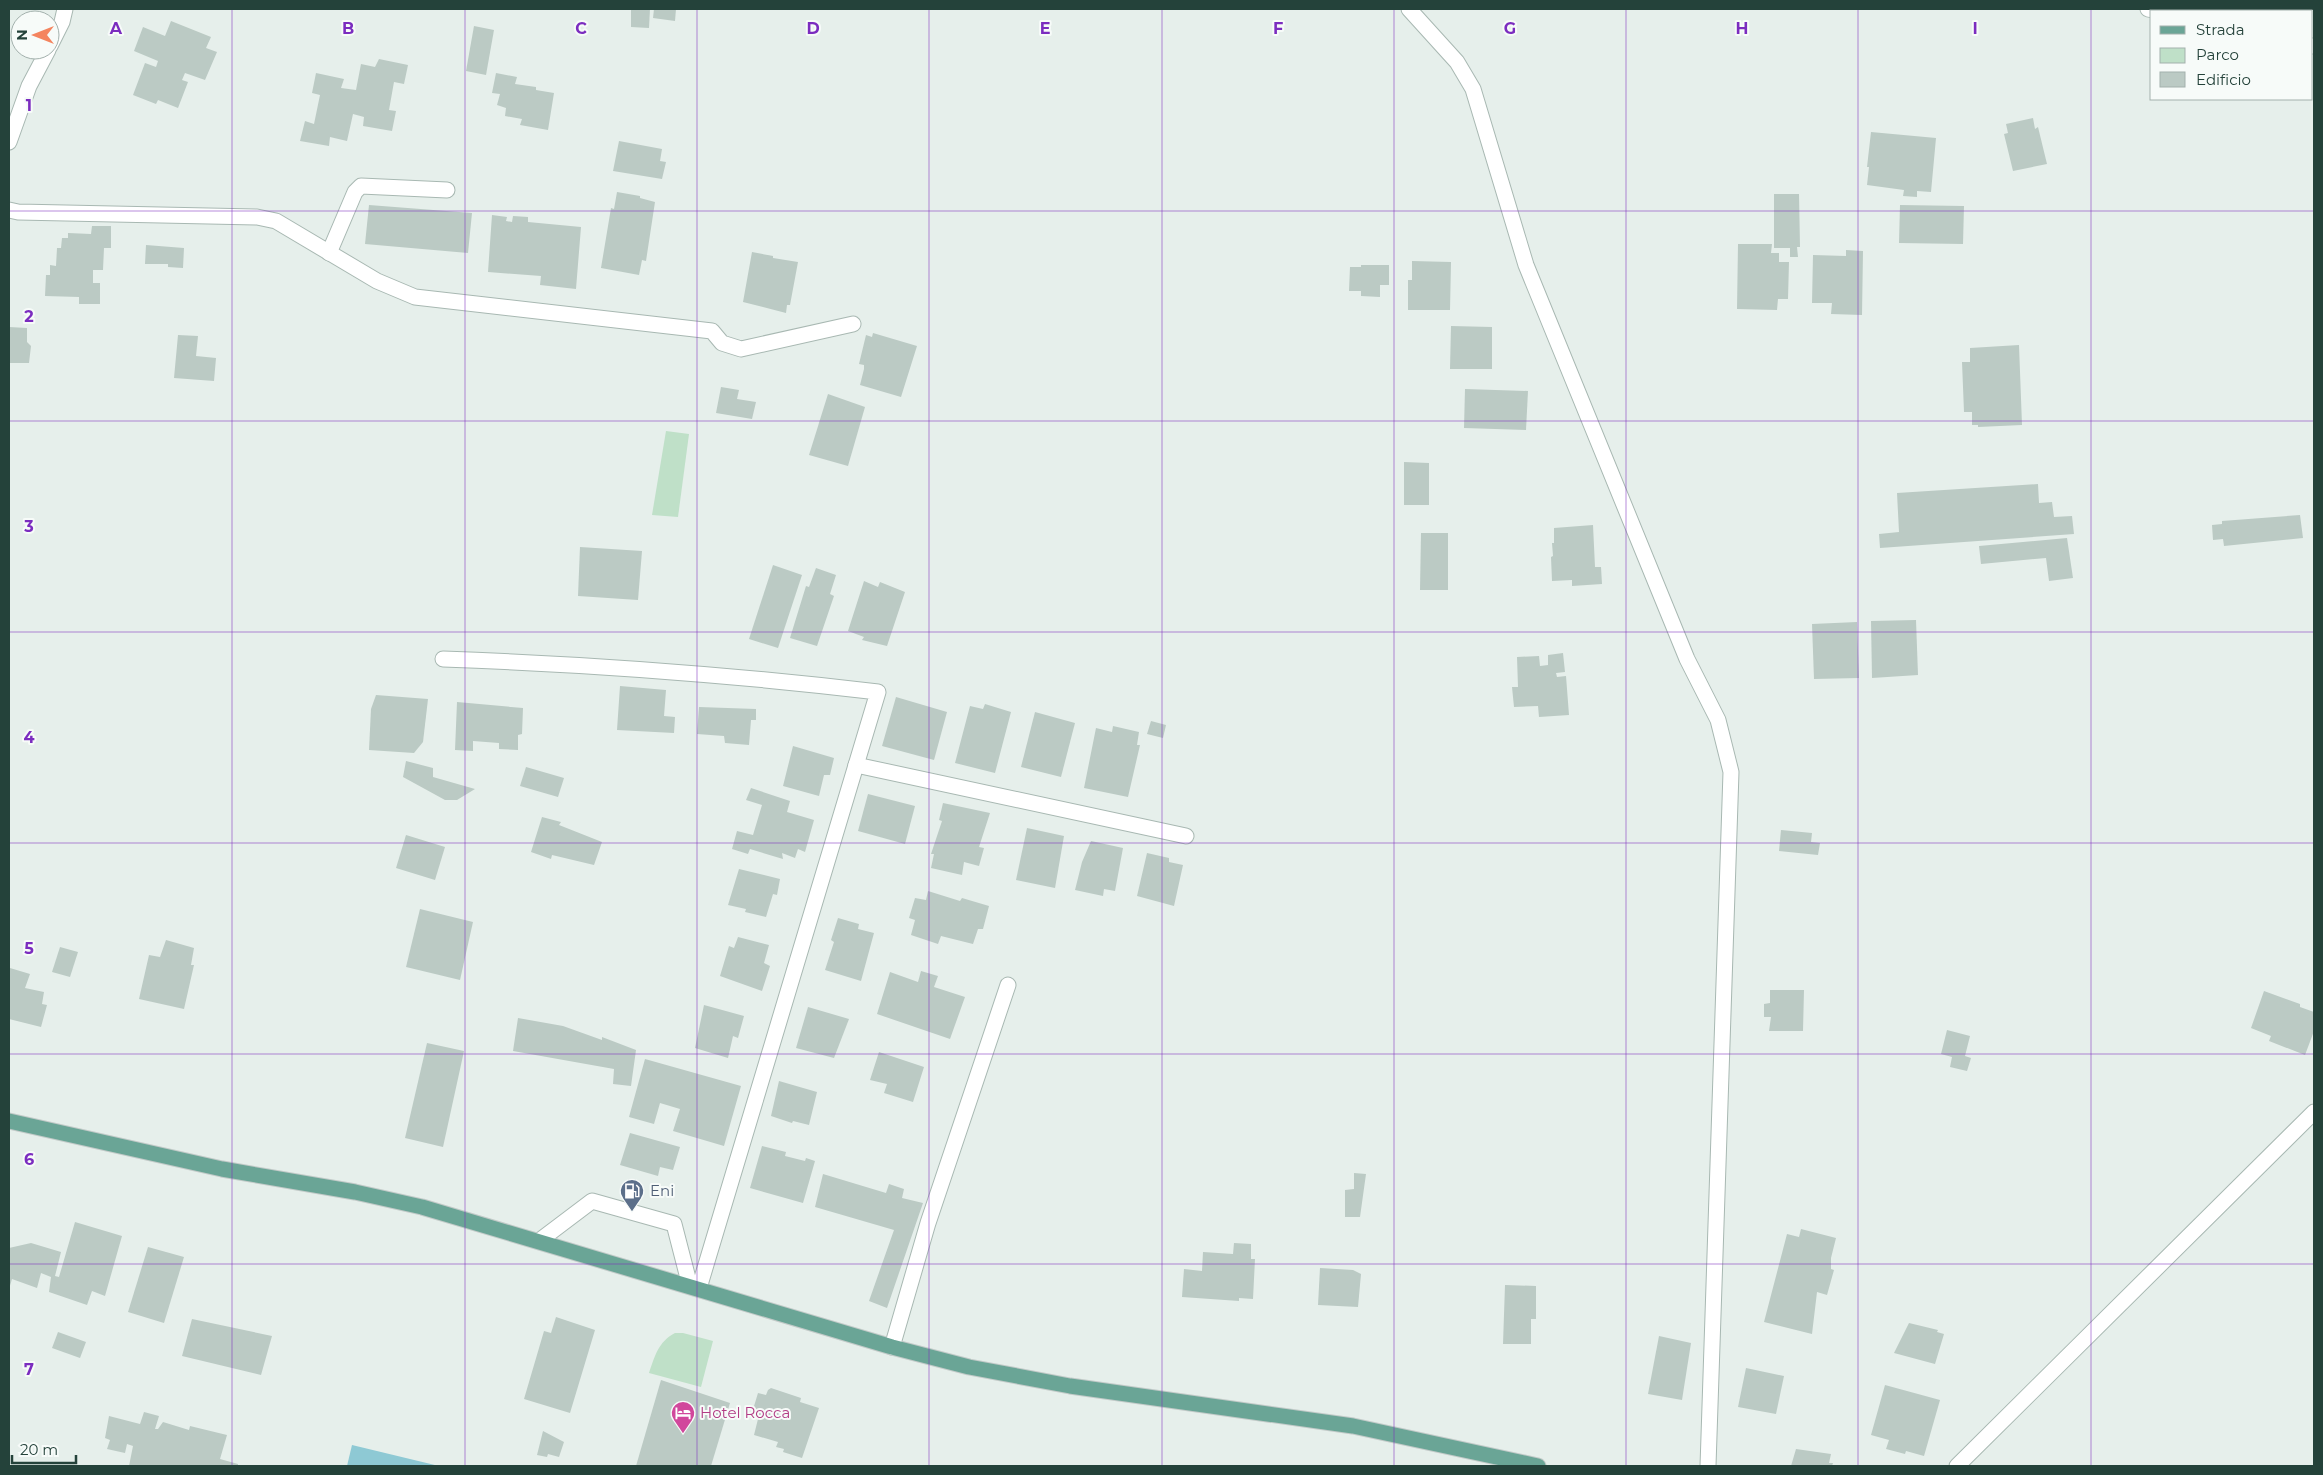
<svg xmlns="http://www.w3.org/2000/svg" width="2323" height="1475" font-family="Montserrat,sans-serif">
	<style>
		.green { fill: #bfe0c8 }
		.water { fill: #8ec9d4 }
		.building { fill: #bbcac4 }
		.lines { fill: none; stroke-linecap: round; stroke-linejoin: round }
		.minor-casing { stroke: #a8b8b2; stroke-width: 17 }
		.major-casing { stroke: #c2cac8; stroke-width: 17 }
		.minor { stroke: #fff; stroke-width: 15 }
		.major { stroke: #6aa596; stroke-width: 15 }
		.grid { fill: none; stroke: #7b2cbf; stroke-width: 1; stroke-opacity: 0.55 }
		.labels { text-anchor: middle; stroke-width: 4; stroke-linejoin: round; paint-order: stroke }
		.service-label { font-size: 15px; fill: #4e5e75; stroke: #f7fbf9; text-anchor: start }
		.hotel-label { font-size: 15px; fill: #b23c85; stroke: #f7fbf9; text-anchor: start }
		.grid-label { font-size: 16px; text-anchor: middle; font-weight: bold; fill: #7b2cbf; stroke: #f7fbf9; stroke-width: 4; stroke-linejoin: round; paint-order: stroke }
	</style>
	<rect width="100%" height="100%" fill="#e6efeb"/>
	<g class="green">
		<polygon points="666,431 689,434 678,517 652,515"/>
		<path d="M675,1333H683L713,1341L701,1387L649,1373C655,1356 658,1342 675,1333Z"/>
	</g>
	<polygon class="water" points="352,1445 439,1466 347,1466"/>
	<g class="building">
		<polygon points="631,9 650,9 649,28 631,27"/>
		<polygon points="654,9 676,9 675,21 653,18"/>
		<polygon points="171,21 211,37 206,48 217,52 205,80 185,73 182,80 188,82 178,108 158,100 156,104 133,95 145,63 156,67 158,61 134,51 143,27 165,36"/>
		<polygon points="474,26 494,30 486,75 466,71"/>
		<polygon points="379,59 408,65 404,84 394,82 389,110 396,111 392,131 363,126 364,117 353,114 347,141 330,137 329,146 300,141 305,121 314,124 320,95 312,93 316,73 344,79 341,88 356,90 361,64 375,67"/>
		<polygon points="496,73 517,77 515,84 536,87 536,90 554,93 548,130 520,125 522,119 505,116 506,108 497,105 500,94 492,93"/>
		<polygon points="2033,118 2035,129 2038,127 2047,164 2013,171 2004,134 2008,133 2006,124"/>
		<polygon points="1871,132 1936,138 1931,192 1917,191 1917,197 1903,196 1904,190 1867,185 1869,167 1867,167"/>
		<polygon points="619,141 662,149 660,161 666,162 662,179 613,171"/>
		<polygon points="617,192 640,196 640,198 655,202 646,261 642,260 639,275 601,268 611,208 614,209"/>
		<polygon points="1774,194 1799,194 1800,247 1797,247 1798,257 1790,257 1790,248 1774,248"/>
		<polygon points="369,205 472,213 468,253 365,244"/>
		<polygon points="1900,205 1964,206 1963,244 1899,243"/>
		<polygon points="492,215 507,217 506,221 512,222 513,216 528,217 528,222 581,227 576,289 540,285 541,276 488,272"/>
		<polygon points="92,226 111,226 111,248 104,248 103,270 93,270 93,283 100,283 100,304 79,304 79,297 45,296 46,275 50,275 50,265 56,266 57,248 61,248 62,238 68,238 68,233 91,234"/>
		<polygon points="1738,244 1772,244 1771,253 1779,253 1779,262 1789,262 1788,299 1778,299 1777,310 1737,309"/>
		<polygon points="146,245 184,248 183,268 168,267 168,264 145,264"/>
		<polygon points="1846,250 1863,251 1862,315 1831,314 1832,303 1812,303 1813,255 1846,256"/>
		<polygon points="752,252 773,256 773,258 798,262 790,305 787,305 786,313 743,302"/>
		<polygon points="1412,261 1451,262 1450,310 1408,310 1408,280 1412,280"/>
		<polygon points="1361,265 1389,265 1389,285 1380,285 1380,297 1361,296 1361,291 1349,291 1350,267 1361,267"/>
		<polygon points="1451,326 1492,327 1492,369 1450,369"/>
		<polygon points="9,327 27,328 27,342 31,346 29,363 9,363"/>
		<polygon points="873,333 917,346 901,397 860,385 864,369 864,365 859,364 866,335 872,337"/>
		<polygon points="178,335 198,336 196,356 216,358 214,381 174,378"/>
		<polygon points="2019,345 2022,425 1978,427 1978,425 1972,425 1972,412 1964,412 1962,362 1970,362 1970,348"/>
		<polygon points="721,387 739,390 737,399 756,402 752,419 716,413"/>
		<polygon points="1465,389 1528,391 1526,430 1464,428"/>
		<polygon points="828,394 865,407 848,466 809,455"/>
		<polygon points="1404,462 1429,463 1429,505 1404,505"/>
		<polygon points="2038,484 2039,503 2052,502 2054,517 2072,516 2074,534 1880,548 1879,534 1899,532 1897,493"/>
		<polygon points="2300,515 2303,538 2224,546 2223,539 2213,540 2212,525 2222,524 2222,521"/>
		<polygon points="1593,525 1595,567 1601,567 1602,584 1572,586 1572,580 1552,581 1551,557 1553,556 1552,543 1554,543 1554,528"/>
		<polygon points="1421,533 1448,533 1448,590 1420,590"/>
		<polygon points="2067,538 2073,578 2049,581 2046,558 1981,564 1979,546"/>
		<polygon points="580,547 642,551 638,600 578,596"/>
		<polygon points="773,565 802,575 778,648 749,639"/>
		<polygon points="816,568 836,575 830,594 834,596 817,646 790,638 806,586 809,587"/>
		<polygon points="864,581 878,587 880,582 905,592 887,646 862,640 864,637 848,631"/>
		<polygon points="1916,620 1918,675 1872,678 1871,621"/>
		<polygon points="1857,622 1859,678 1814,679 1812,624"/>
		<polygon points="1563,653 1565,672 1556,673 1557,677 1566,676 1569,715 1539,717 1538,706 1514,707 1512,687 1518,687 1517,657 1539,656 1540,666 1548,665 1548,655"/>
		<polygon points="620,686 666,690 664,716 675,717 674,733 617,730"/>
		<polygon points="376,695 428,699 423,742 414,753 369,750 371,709"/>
		<polygon points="896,697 947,712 934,760 882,746"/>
		<polygon points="457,702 523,708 522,734 518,735 518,750 499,749 499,743 473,741 473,751 455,750"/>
		<polygon points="985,704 1011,712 995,773 955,763 970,706 983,709"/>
		<polygon points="699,707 756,709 756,720 751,720 749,745 725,743 724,736 697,734"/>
		<polygon points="1035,712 1075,723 1061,777 1021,767"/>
		<polygon points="1151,721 1166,725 1163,738 1147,734"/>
		<polygon points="1113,726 1139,732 1137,745 1140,745 1128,797 1084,788 1096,728 1112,732"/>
		<polygon points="793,746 834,758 830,775 824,775 819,796 783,786"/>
		<polygon points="406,761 433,768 433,777 475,789 457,800 445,800 403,777"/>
		<polygon points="526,767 564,778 558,797 520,786"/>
		<polygon points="751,788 790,801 787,812 814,820 805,852 798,849 795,858 782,853 783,859 750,849 748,854 732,849 737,831 753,835 762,805 746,800"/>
		<polygon points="868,794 915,806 905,844 858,831"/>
		<polygon points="943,803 990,813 979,847 984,848 979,866 964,862 962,875 931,868 934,854 931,854 942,821 939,820"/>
		<polygon points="542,817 561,822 559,825 602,842 594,865 552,855 551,859 531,852"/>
		<polygon points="1027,828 1064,836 1055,888 1016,880"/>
		<polygon points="1781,830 1812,833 1811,842 1820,843 1818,855 1779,851"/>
		<polygon points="406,835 445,847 435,880 396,868"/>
		<polygon points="1091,841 1123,848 1115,891 1104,889 1103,896 1075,890 1082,862"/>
		<polygon points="1147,853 1169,858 1169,862 1183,865 1174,906 1137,896"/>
		<polygon points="739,869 780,879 777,895 773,894 766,917 745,912 746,909 728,905"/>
		<polygon points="928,891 960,901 962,898 989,906 983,929 978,929 973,944 941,936 938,944 911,935 915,920 909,918 915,898 926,900"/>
		<polygon points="420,909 473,922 460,980 406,967"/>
		<polygon points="838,918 859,924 858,929 874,933 861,981 825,970 834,942 831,940"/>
		<polygon points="738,937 769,945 764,963 770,966 762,991 720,976 729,946 734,948"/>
		<polygon points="166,940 194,948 191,965 194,965 184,1009 139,999 149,955 160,957"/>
		<polygon points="60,947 78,952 70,977 52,972"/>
		<polygon points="10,968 30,974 25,988 44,992 42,1004 47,1005 41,1027 9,1019"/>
		<polygon points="921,971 938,976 934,987 965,997 950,1039 877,1014 890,972 918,982"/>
		<polygon points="1770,990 1804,990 1803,1031 1769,1031 1771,1017 1764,1017 1764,1004 1770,1003"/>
		<polygon points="2264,991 2300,1004 2300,1007 2314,1012 2314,1031 2305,1055 2269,1041 2271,1036 2251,1028"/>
		<polygon points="704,1005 744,1016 738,1038 733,1036 728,1058 695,1048"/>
		<polygon points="808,1007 849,1019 834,1058 796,1048"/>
		<polygon points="518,1018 563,1026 602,1040 602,1037 636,1050 631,1086 613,1084 614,1069 513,1051"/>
		<polygon points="1947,1030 1970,1036 1965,1056 1971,1058 1967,1071 1950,1067 1952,1057 1941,1054"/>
		<polygon points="427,1043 464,1051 443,1147 405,1138"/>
		<polygon points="879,1052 924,1067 913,1102 884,1093 887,1084 870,1080"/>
		<polygon points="645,1059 741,1086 724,1146 673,1131 680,1109 660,1103 654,1124 629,1117"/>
		<polygon points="779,1081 817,1092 809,1125 793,1121 792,1123 771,1116"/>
		<polygon points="630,1133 680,1147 673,1170 660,1167 658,1176 620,1165"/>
		<polygon points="762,1146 786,1152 785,1156 805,1161 806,1158 815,1161 803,1203 750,1188"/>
		<polygon points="1354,1173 1366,1174 1360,1217 1345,1217 1345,1190 1354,1189"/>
		<polygon points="823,1174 886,1193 889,1184 904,1189 902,1198 923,1203 887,1308 869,1301 894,1230 815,1207"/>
		<polygon points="75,1222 122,1236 105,1296 92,1291 87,1305 49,1292 51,1277 41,1273 37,1288 12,1279 9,1289 9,1248 31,1243 61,1252 55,1276 59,1277"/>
		<polygon points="1801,1229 1836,1238 1831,1258 1831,1269 1834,1270 1827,1295 1817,1292 1812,1334 1764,1322 1787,1234 1799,1237"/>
		<polygon points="1234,1243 1251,1244 1251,1259 1255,1259 1253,1299 1239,1298 1239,1301 1182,1297 1184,1269 1202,1271 1203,1252 1233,1254"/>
		<polygon points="148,1247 184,1257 164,1323 128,1312"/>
		<polygon points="1320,1268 1353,1270 1361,1274 1358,1307 1318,1305"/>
		<polygon points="1505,1285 1536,1286 1536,1319 1531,1319 1531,1344 1503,1344"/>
		<polygon points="556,1317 595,1330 570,1413 524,1399 544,1331 551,1333"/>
		<polygon points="192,1319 272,1336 261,1375 182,1356"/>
		<polygon points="1909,1323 1938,1330 1937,1332 1944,1334 1935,1364 1894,1353"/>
		<polygon points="58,1332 86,1342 80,1358 52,1348"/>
		<polygon points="1659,1336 1691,1343 1682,1400 1648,1394"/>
		<polygon points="1746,1368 1784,1376 1776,1414 1738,1407"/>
		<polygon points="661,1380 730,1403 711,1466 636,1466"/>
		<polygon points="1885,1385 1940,1400 1924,1456 1906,1451 1905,1454 1886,1449 1889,1440 1871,1435"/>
		<polygon points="771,1388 801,1398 800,1402 819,1408 802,1458 783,1452 784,1449 776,1447 778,1442 754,1435 758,1419 751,1416 758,1393 766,1395 768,1390"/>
		<polygon points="144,1412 159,1416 155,1429 158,1429 163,1422 189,1430 190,1426 227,1435 220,1459 238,1464 238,1466 129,1466 133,1446 127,1444 125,1453 107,1449 110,1440 105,1438 109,1416 140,1424"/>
		<polygon points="543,1431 564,1442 559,1457 548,1454 547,1457 537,1455"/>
		<polygon points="1796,1449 1831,1454 1829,1463 1833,1463 1832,1466 1791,1466"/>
	</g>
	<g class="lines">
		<g class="minor-casing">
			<g id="minor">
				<polyline points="1409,9 1457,62 1473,89 1526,265 1687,659 1718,720 1731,772 1708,1466"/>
				<polyline points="2148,9 2159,11"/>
				<polyline points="50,46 62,22 65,9"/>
				<polyline points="2312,46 2314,46"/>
				<polyline points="9,142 29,86 48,50"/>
				<polyline points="9,210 18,212 257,217 276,221 377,281 415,297 712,331 722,343 741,349 853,324"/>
				<polyline points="329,253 355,192 361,186 447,190"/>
				<path d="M443,659C588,664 734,675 878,692L699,1288"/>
				<polyline points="856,765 1186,836"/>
				<polyline points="539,1241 592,1201 674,1224 690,1286"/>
				<polyline points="892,1347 928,1223 1008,985"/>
				<polyline points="1957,1466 2314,1112"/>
			</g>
		</g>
		<g class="major-casing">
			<polyline id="major" points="9,1121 222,1169 355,1192 422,1207 892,1347 969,1367 1070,1386 1353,1426 1538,1466"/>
		</g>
		<use href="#minor" class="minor"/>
		<use href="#major" class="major"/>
	</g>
	<path class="grid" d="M232,9V1466M465,9V1466M697,9V1466M929,9V1466M1162,9V1466M1394,9V1466M1626,9V1466M1858,9V1466M2091,9V1466M9,211H2314M9,421H2314M9,632H2314M9,843H2314M9,1054H2314M9,1264H2314"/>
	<defs>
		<g id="fuel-pin" transform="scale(1.25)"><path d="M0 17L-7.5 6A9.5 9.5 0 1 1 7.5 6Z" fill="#5c6f8a" stroke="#f7fbf9"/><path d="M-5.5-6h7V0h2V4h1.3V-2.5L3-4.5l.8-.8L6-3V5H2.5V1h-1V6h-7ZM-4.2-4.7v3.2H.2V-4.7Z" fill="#fff"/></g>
		<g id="hotel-pin" transform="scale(1.25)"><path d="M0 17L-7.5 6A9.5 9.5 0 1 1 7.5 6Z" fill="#d1479c" stroke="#f7fbf9"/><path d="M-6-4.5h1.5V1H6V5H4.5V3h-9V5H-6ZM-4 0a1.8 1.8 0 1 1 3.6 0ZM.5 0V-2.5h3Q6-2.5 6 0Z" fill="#fff"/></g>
	</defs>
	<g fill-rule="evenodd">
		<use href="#fuel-pin" x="632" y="1191"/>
		<use href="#hotel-pin" x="683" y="1413"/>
	</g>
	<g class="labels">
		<g class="service-label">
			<text x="650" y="1196">Eni</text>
		</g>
		<g class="hotel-label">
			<text x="700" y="1418">Hotel Rocca</text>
		</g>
	</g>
	<g class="grid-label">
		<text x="116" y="34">A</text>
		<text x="348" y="34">B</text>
		<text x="581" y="34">C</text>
		<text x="813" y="34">D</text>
		<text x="1045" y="34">E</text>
		<text x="1278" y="34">F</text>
		<text x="1510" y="34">G</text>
		<text x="1742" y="34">H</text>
		<text x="1975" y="34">I</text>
		<text x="29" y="111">1</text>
		<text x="29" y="322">2</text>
		<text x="29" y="532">3</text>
		<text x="29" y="743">4</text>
		<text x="29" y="954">5</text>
		<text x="29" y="1165">6</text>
		<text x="29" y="1375">7</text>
	</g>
	<rect width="2323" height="1475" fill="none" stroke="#24423a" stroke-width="20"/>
	<rect x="2150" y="10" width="162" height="90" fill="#f7fbf9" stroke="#a3b1ad"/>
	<rect x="2160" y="26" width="25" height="8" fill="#6aa596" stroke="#a3b1ad"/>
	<text x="2196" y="35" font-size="15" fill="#24423a">Strada</text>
	<rect x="2160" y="48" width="25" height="15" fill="#bfe0c8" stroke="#a3b1ad"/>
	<text x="2196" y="60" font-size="15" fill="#24423a">Parco</text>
	<rect x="2160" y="72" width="25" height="15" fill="#bbcac4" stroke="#a3b1ad"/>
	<text x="2196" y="85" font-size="15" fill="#24423a">Edificio</text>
	<g transform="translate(35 35) rotate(270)"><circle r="24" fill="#f7fbf9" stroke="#a3b1ad"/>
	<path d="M0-4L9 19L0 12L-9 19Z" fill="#f4845f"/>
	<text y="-8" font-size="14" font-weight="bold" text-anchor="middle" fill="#24423a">N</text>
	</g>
	<path d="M12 1455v8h64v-8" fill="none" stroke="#24423a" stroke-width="2.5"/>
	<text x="20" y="1455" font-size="15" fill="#24423a" stroke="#f7fbf9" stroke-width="4" paint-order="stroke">20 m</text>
</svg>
